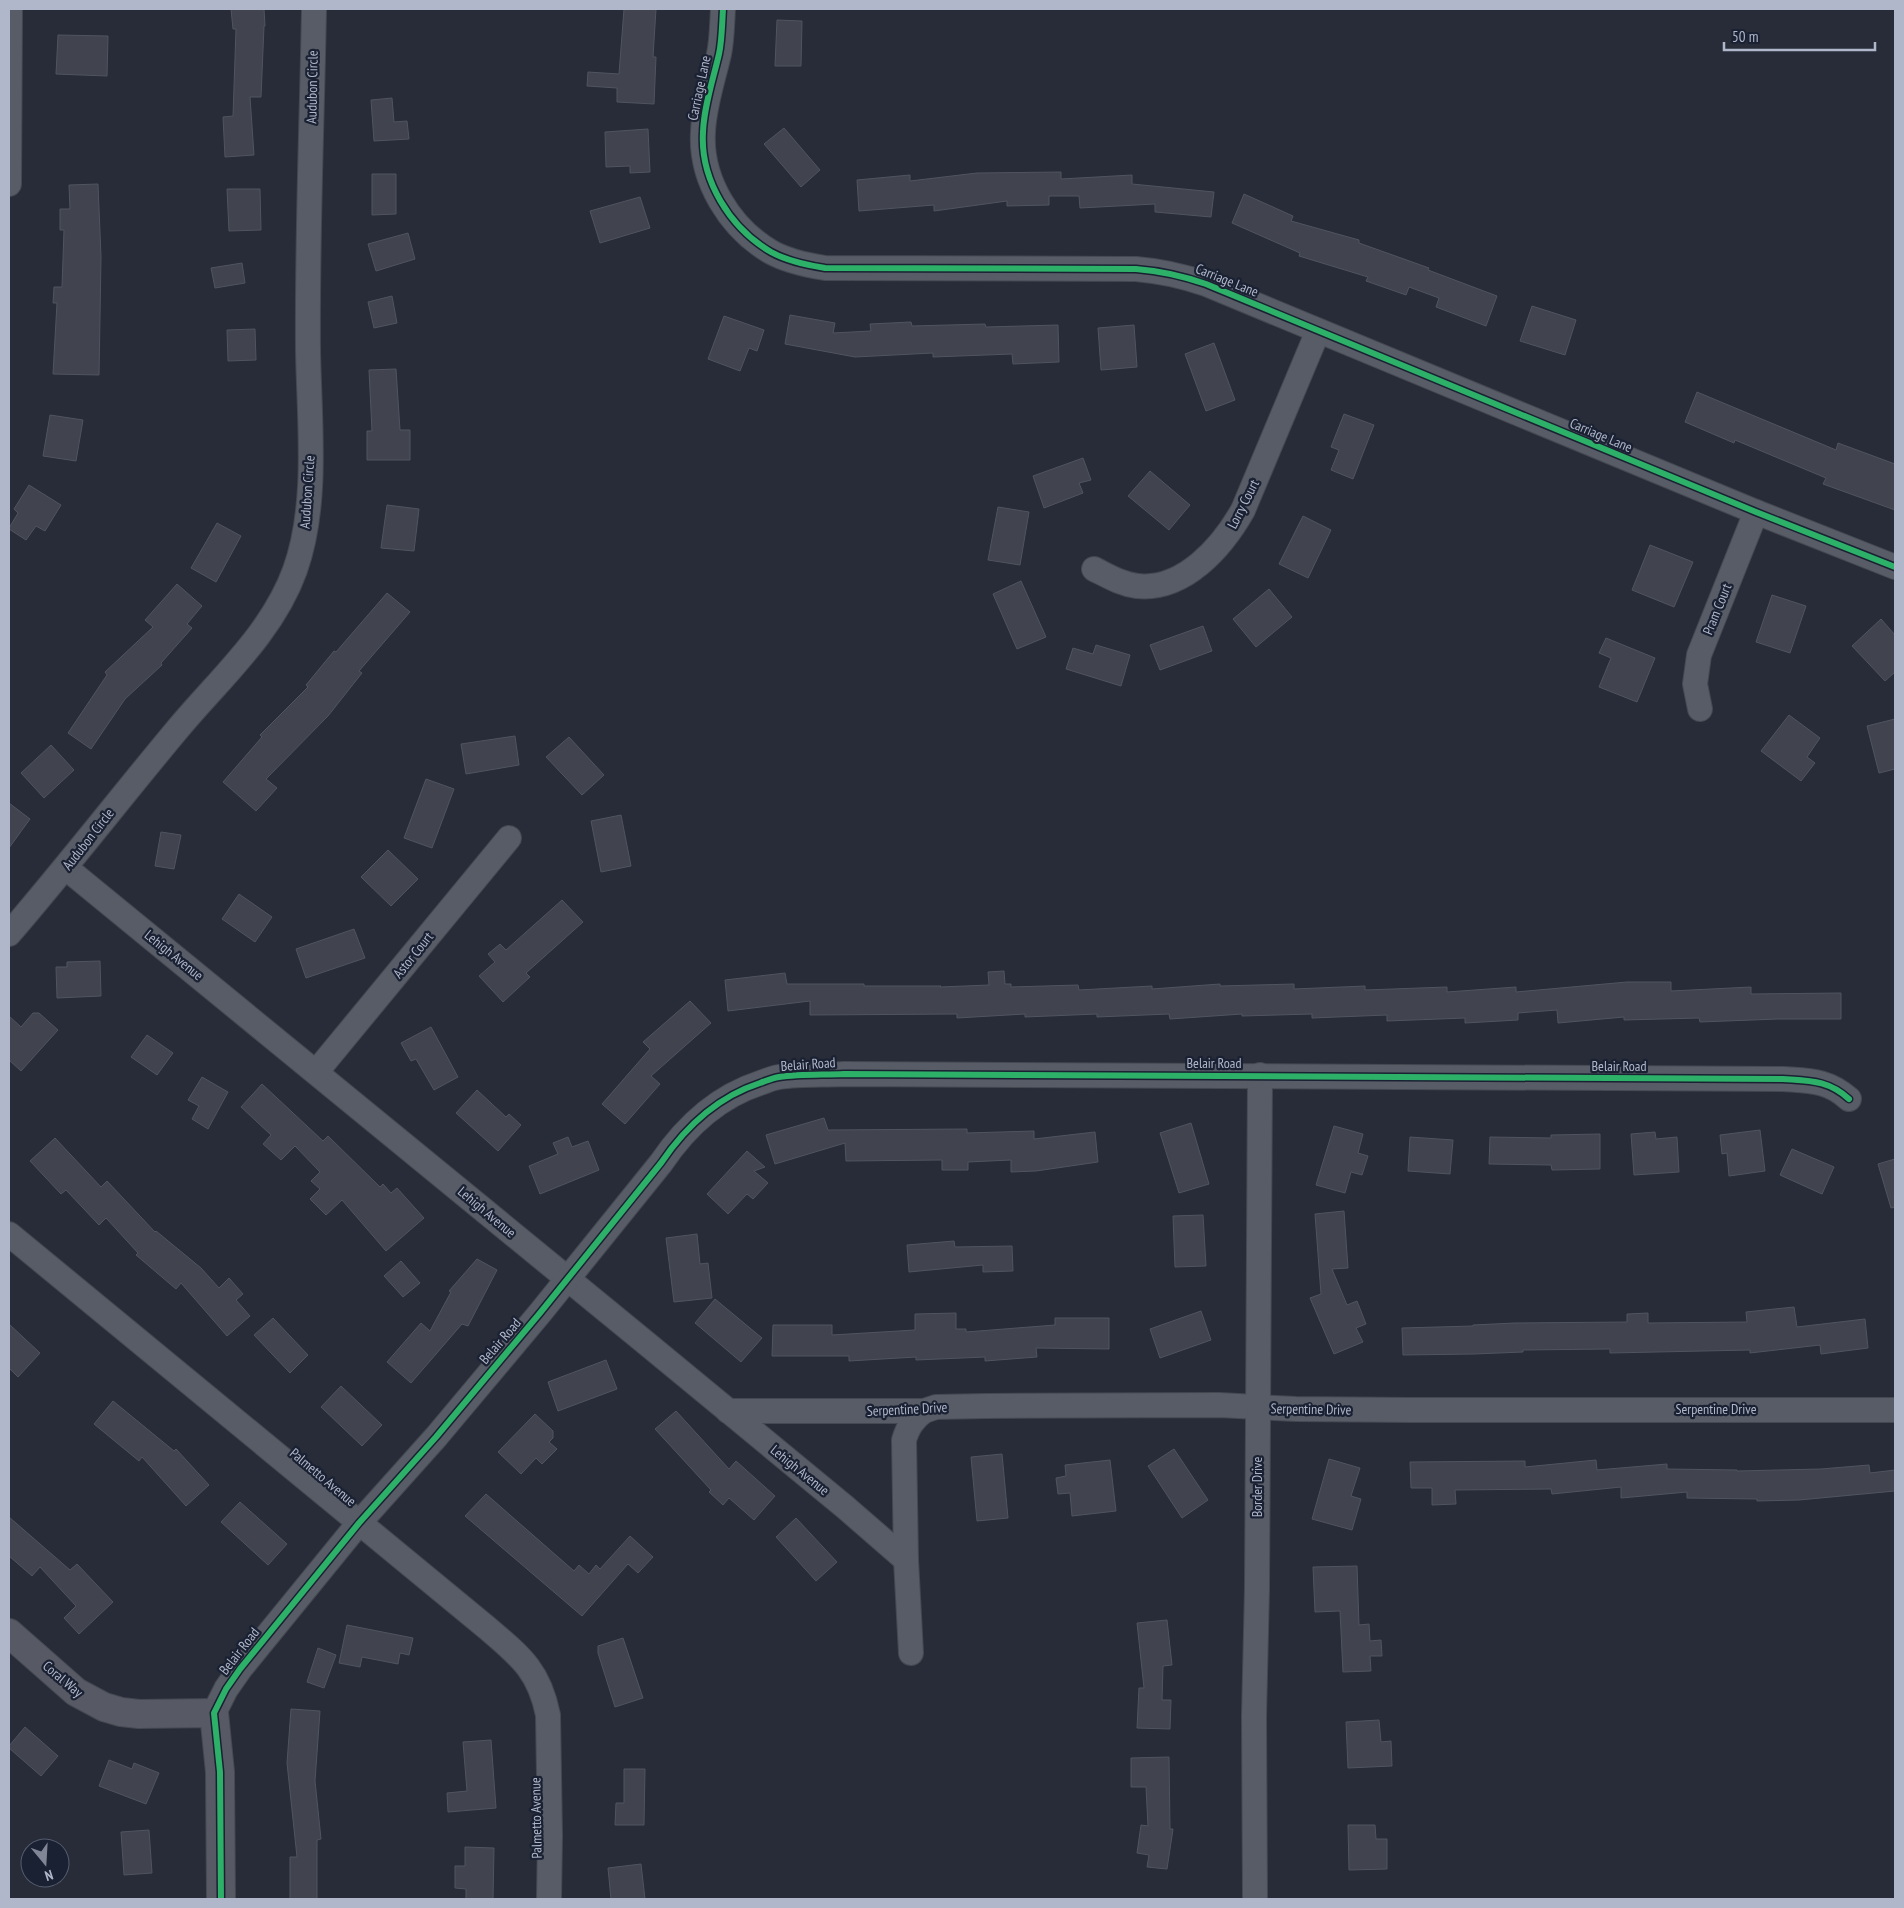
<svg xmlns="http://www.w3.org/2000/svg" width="1904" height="1908" font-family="'PT Sans Narrow',sans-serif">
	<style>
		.building { fill: #41444e; stroke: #505460 }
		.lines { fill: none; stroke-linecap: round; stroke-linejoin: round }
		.street-casing { stroke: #444851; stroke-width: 26 }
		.secondary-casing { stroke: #444851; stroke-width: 30 }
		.street { stroke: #585c66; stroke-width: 24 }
		.secondary { stroke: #575a64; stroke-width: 28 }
		.cycleway-casing { stroke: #1a2133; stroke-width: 9 }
		.cycleway { stroke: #2db169; stroke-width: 6 }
		.labels { text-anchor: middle; stroke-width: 4.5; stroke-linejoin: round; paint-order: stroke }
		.street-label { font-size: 14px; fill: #b1b7ca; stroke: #1a2133 }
	</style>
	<rect width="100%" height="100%" fill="#282c38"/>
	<g class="building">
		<polygon points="231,9 264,9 265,26 264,26 261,97 250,97 254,155 225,157 223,117 233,116 236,29 233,29"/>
		<polygon points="624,9 656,9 653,57 656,57 654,104 617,102 617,88 587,86 588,72 619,74"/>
		<polygon points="777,20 802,21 801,66 775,66"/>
		<polygon points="58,35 108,36 107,76 56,74"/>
		<polygon points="392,98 394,122 407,121 409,139 374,141 371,100"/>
		<polygon points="784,128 820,170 801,187 764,144"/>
		<polygon points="648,129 650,172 630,173 630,166 606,167 605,132"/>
		<polygon points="1061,172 1061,179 1132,175 1132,184 1214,192 1211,217 1155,212 1155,204 1080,208 1079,196 1049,196 1049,205 1007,206 1007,201 934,211 934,205 859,211 857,180 910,175 910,181 977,173"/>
		<polygon points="372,174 396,174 396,214 372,215"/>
		<polygon points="98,184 101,257 99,375 53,374 57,303 53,303 54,287 62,287 64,230 60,230 60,209 70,209 69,185"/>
		<polygon points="227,189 260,189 261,230 229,231"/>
		<polygon points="1244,194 1293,216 1291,221 1359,240 1359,243 1429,268 1428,270 1497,296 1486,326 1436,307 1439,298 1409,287 1406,295 1366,281 1368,277 1299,256 1300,253 1232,223"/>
		<polygon points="640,197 650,228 600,243 590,211"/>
		<polygon points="408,233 415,259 376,271 368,244"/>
		<polygon points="242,263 245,283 215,288 211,268"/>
		<polygon points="392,296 397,323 374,328 368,302"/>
		<polygon points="1532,306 1576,320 1565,355 1520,341"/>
		<polygon points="790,315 835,323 833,333 871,331 870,324 911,322 912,326 985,324 986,327 1058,325 1059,362 1013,364 1012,354 933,357 933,353 855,357 785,344"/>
		<polygon points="724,316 764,330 757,351 749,348 740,371 708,359"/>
		<polygon points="1134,325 1137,367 1101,370 1098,328"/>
		<polygon points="255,329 256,360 228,361 227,330"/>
		<polygon points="1214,343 1235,400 1206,411 1185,354"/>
		<polygon points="396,369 400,430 410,430 410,460 367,460 367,431 372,431 369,370"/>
		<polygon points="1697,392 1836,450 1838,443 1895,464 1895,510 1823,484 1826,478 1735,440 1734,443 1685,422"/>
		<polygon points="1344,414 1374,425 1353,479 1331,470 1339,450 1331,447"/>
		<polygon points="50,415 83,420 76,461 43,456"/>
		<polygon points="1083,458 1091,480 1079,483 1083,493 1044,508 1033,476"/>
		<polygon points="1150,471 1190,505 1169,530 1128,496"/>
		<polygon points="29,485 61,505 45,531 36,526 26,540 9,529 9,528 18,513 14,509"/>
		<polygon points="387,505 419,509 414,551 381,548"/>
		<polygon points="998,507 1029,512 1020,565 988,560"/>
		<polygon points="1303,516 1331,530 1308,578 1279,564"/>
		<polygon points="217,523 241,536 216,582 191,568"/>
		<polygon points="1650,545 1693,562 1674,607 1632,590"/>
		<polygon points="1021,581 1046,637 1017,649 993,594"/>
		<polygon points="177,584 202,606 187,624 192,628 161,663 162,665 125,699 91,749 68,733 107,675 105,672 153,627 145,620"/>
		<polygon points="1269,589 1292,617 1256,647 1233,619"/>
		<polygon points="387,593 410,612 359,671 362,673 328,716 266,779 277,788 256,811 223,782 262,737 260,735 308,687 306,685 334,651 336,652"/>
		<polygon points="1772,595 1806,606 1790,653 1756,642"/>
		<polygon points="1881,619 1895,635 1895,672 1885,681 1852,646"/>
		<polygon points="1203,626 1212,651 1160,670 1150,645"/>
		<polygon points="1606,638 1655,658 1637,702 1599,687 1611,658 1599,653"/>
		<polygon points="1096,645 1130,655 1121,686 1066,669 1073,648 1093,654"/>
		<polygon points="1789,715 1820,738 1807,757 1815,763 1801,781 1761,751"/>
		<polygon points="1895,719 1895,769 1879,773 1867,726"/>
		<polygon points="515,736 519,765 466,774 461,744"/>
		<polygon points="569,737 604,775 582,795 546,757"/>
		<polygon points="51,745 74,770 44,798 21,773"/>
		<polygon points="426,779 454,789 432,848 404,838"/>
		<polygon points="9,803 30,819 9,848"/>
		<polygon points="621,815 631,866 601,872 591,821"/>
		<polygon points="161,832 181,835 174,869 155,866"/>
		<polygon points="388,850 418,879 391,906 361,877"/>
		<polygon points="239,894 272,917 255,942 222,919"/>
		<polygon points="562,900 583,922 526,973 530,977 503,1002 479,976 495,962 488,954 500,944 506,950"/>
		<polygon points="354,929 365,958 306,978 296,949"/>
		<polygon points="100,961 101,996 57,998 56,967 67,967 67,962"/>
		<polygon points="1004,971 1005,984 1011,984 1011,987 1078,985 1079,990 1152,986 1152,989 1220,984 1220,986 1294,984 1294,989 1365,986 1365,990 1447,987 1447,992 1516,987 1516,992 1627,982 1671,982 1671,991 1751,987 1751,994 1841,993 1841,1019 1778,1019 1700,1022 1699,1018 1624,1020 1624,1017 1558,1023 1557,1010 1518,1013 1518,1020 1465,1023 1465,1018 1387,1021 1387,1015 1312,1018 1312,1014 1242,1016 1242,1014 1170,1019 1169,1014 1097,1017 1097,1014 1025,1017 1025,1014 957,1018 957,1014 810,1015 810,1001 728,1011 725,980 785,973 787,984 864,984 864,986 941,986 940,987 989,985 988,972"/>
		<polygon points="690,1001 711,1023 651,1076 660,1084 625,1124 602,1104 650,1049 643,1042"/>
		<polygon points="33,1013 39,1013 58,1030 21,1071 9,1060 9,1016 21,1027"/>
		<polygon points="431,1027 458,1077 434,1090 416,1059 411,1061 401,1043"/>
		<polygon points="147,1035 173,1053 157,1075 131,1057"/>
		<polygon points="202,1077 228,1092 208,1129 192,1119 199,1106 188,1100"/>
		<polygon points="262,1084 323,1141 328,1136 380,1187 383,1184 391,1193 397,1188 424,1218 386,1251 342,1200 326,1215 310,1199 320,1189 311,1181 320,1172 295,1146 281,1160 263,1144 271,1135 241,1107"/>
		<polygon points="477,1090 506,1117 509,1114 521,1125 498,1151 456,1113"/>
		<polygon points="824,1118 828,1130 967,1129 967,1133 1034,1131 1034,1139 1095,1132 1098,1162 1036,1171 1011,1172 1011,1160 968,1162 968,1170 942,1170 942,1160 846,1161 845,1143 775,1164 766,1135"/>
		<polygon points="1191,1123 1209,1184 1179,1193 1160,1133"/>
		<polygon points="1334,1126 1363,1134 1358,1153 1368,1156 1362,1175 1351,1172 1345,1193 1316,1185"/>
		<polygon points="1760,1130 1765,1171 1729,1176 1727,1153 1722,1154 1720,1135"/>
		<polygon points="1655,1132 1656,1139 1677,1137 1679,1172 1634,1175 1631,1134"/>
		<polygon points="1600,1134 1600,1169 1552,1170 1551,1165 1489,1164 1490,1137 1551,1138 1551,1135"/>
		<polygon points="568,1137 572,1147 588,1141 599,1170 540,1194 529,1166 558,1154 553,1143"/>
		<polygon points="1410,1137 1453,1140 1450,1174 1408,1171"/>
		<polygon points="55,1138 101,1187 107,1181 155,1232 156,1231 201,1268 219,1288 229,1278 243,1294 236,1300 250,1316 227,1336 181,1283 176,1289 136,1255 138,1253 106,1218 99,1225 66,1190 61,1194 30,1161"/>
		<polygon points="1792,1149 1834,1167 1822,1194 1780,1175"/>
		<polygon points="747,1151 765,1167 754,1171 768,1183 753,1199 747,1194 728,1214 707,1194"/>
		<polygon points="1895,1159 1895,1207 1891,1208 1878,1164"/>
		<polygon points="1344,1211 1348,1268 1332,1269 1347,1305 1357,1301 1366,1324 1356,1328 1363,1342 1334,1354 1310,1298 1321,1294 1315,1214"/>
		<polygon points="1203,1215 1206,1266 1175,1267 1173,1216"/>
		<polygon points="697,1234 700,1264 708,1263 712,1298 674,1302 666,1238"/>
		<polygon points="954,1241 955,1247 1012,1246 1013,1271 983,1272 983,1265 909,1272 907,1245"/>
		<polygon points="477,1259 497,1270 468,1326 462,1324 411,1383 387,1362 421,1323 430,1331 451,1292 449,1291"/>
		<polygon points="401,1261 420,1283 403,1297 384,1276"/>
		<polygon points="715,1299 762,1338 741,1362 695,1323"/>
		<polygon points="1794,1307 1797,1327 1865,1319 1868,1348 1821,1354 1820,1345 1750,1353 1750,1350 1610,1353 1610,1349 1523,1350 1523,1352 1474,1354 1403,1355 1402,1328 1473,1326 1473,1325 1515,1323 1627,1322 1627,1314 1648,1313 1648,1323 1747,1322 1746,1312"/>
		<polygon points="1201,1311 1211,1340 1160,1358 1150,1329"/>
		<polygon points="956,1313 956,1329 966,1329 966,1332 1055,1325 1055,1318 1109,1318 1109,1349 1036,1348 1037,1357 985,1361 985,1357 916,1360 916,1357 849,1361 849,1356 772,1356 773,1325 832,1325 832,1335 915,1330 915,1314"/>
		<polygon points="273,1318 308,1355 290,1373 254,1335"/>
		<polygon points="9,1324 40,1353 18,1377 9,1368"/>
		<polygon points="606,1360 617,1389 558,1411 548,1382"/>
		<polygon points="341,1386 382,1425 362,1446 321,1407"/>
		<polygon points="113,1401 174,1451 176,1449 209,1485 186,1506 142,1457 139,1461 94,1424"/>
		<polygon points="676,1411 729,1469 736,1461 775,1496 754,1520 729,1498 723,1505 709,1492 711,1490 655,1429"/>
		<polygon points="535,1414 553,1431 553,1438 549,1442 557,1449 542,1464 536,1458 521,1474 498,1452"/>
		<polygon points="1174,1449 1208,1500 1182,1518 1148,1466"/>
		<polygon points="1002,1454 1008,1518 977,1521 971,1457"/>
		<polygon points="1329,1459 1360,1468 1351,1496 1361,1499 1352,1530 1312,1519"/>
		<polygon points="1110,1460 1116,1511 1072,1516 1070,1493 1058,1494 1056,1478 1066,1476 1065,1465"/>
		<polygon points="1596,1460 1597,1470 1667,1464 1667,1469 1737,1470 1737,1471 1821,1469 1869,1465 1870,1473 1895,1470 1895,1491 1799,1500 1757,1501 1757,1499 1687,1498 1687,1492 1621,1498 1621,1487 1552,1494 1551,1489 1455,1490 1456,1504 1432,1505 1432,1488 1411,1488 1410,1462 1525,1461 1525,1467"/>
		<polygon points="486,1494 574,1571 579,1565 589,1574 596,1565 600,1569 630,1536 653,1557 638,1573 628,1564 582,1616 465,1516"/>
		<polygon points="240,1502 287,1544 268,1565 221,1522"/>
		<polygon points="9,1517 70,1570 77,1564 113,1602 79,1634 64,1618 76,1606 40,1567 32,1576 9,1556"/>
		<polygon points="796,1518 837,1562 816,1581 776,1537"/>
		<polygon points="1357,1566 1359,1625 1369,1624 1370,1641 1381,1640 1382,1656 1370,1656 1371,1671 1343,1672 1340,1611 1315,1612 1313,1567"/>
		<polygon points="1167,1620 1172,1665 1163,1666 1162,1700 1171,1700 1170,1729 1137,1728 1139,1688 1144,1688 1137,1623"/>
		<polygon points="347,1625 413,1638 409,1655 400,1653 398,1664 362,1657 360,1667 339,1663"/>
		<polygon points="623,1638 643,1698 615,1707 598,1653 598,1646"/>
		<polygon points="318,1648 336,1655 324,1688 307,1682"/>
		<polygon points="291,1709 320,1711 315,1781 321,1839 317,1840 317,1899 290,1899 290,1857 297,1857 287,1763"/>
		<polygon points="1379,1720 1381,1742 1391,1741 1392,1766 1348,1768 1346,1722"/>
		<polygon points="25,1727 58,1756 41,1776 9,1748 9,1746"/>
		<polygon points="491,1740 496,1808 448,1812 447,1793 467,1791 463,1742"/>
		<polygon points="1169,1757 1170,1829 1173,1829 1167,1869 1147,1867 1149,1855 1137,1853 1141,1825 1148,1826 1146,1787 1131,1787 1131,1758"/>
		<polygon points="109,1760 132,1769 134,1763 159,1773 146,1804 99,1786"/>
		<polygon points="624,1769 645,1769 644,1825 615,1825 616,1803 624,1803"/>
		<polygon points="1348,1825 1375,1825 1376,1839 1387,1839 1387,1869 1349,1870"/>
		<polygon points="149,1830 152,1873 124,1875 121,1832"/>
		<polygon points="465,1847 494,1848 493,1899 466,1899 466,1889 455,1888 455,1866 465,1866"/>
		<polygon points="641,1864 645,1899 611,1899 608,1868"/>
	</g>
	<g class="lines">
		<g class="street-casing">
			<g id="street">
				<path d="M723,9C722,24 722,40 719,54C713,80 704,106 703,132C700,180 730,228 771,252C787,261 806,265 825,268L1136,269C1161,271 1183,276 1206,284L1756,512L1895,567"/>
				<polyline points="9,184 10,9"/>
				<path d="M1094,569C1108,576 1121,584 1137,586C1184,591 1222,547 1243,510L1318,331"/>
				<polyline points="1700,709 1695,684 1699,655 1756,512"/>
				<polyline points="66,868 646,1343 845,1507 906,1560"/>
				<path d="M9,934C66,868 120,798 176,731C218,680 272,634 295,570C319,503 309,419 308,349C307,236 312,122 314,9"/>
				<polyline points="317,1071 509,838"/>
				<path d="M9,1234L486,1627C520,1656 539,1670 548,1715L550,1836L549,1899"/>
				<polyline points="728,1411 924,1411 936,1407 985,1406 1219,1405 1296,1409 1410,1410 1895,1410"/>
				<path d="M911,1653L906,1560L904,1440C908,1427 913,1419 924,1411"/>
				<path d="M214,1713L226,1689L240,1669L359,1523L436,1437L540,1313L661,1163C686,1126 717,1097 760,1083C766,1081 772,1078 779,1077C800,1074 822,1075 844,1074L1783,1079C1810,1081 1828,1080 1849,1099"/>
				<polyline points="1255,1899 1254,1716 1257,1589 1260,1075"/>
			</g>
		</g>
		<g class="secondary-casing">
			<polyline id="secondary" points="9,1633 76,1692 104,1707 121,1712 139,1714 214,1713 220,1772 221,1899"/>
		</g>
		<use href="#street" class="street"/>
		<use href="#secondary" class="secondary"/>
		<g class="cycleway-casing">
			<g id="cycleway">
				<path d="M723,9C722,24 722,40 719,54C713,80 704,106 703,132C700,180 730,228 771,252C787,261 806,265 825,268L1136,269C1161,271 1183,276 1206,284L1756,512L1895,567"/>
				<path d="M221,1899L220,1772L214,1713L226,1689L240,1669L359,1523L436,1437L540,1313L661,1163C686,1126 717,1097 760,1083C766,1081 772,1078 779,1077C800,1074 822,1075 844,1074L1783,1079C1810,1081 1828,1080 1849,1099"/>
			</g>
		</g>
		<use href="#cycleway" class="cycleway"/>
	</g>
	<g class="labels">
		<g class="street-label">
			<text transform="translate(312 87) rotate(-89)" y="5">Audubon Circle</text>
			<text transform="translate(699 88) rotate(-78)" y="5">Carriage Lane</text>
			<text transform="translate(1227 280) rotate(22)" y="5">Carriage Lane</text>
			<text transform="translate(1601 435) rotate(23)" y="5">Carriage Lane</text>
			<text transform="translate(307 492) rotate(-86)" y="5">Audubon Circle</text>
			<text transform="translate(1243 504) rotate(-63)" y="5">Lorry Court</text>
			<text transform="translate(1717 609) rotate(-68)" y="5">Pram Court</text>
			<text transform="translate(88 839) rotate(-52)" y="5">Audubon Circle</text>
			<text transform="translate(174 955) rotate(39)" y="5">Lehigh Avenue</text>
			<text transform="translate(413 955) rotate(-51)" y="5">Astor Court</text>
			<text x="1214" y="1068">Belair Road</text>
			<text transform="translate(808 1064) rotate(-4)" y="5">Belair Road</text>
			<text x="1619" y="1071">Belair Road</text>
			<text transform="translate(487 1212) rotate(40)" y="5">Lehigh Avenue</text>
			<text transform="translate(500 1341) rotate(-49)" y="5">Belair Road</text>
			<text transform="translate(907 1409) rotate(-3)" y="5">Serpentine Drive</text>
			<text transform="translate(1311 1409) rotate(1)" y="5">Serpentine Drive</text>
			<text x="1716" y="1414">Serpentine Drive</text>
			<text transform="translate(800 1470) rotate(39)" y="5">Lehigh Avenue</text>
			<text transform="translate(323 1477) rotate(40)" y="5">Palmetto Avenue</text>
			<text transform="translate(1257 1487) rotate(-90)" y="5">Border Drive</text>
			<text transform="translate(239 1651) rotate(-52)" y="5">Belair Road</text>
			<text transform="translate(63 1679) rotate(40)" y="5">Coral Way</text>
			<text transform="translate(536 1818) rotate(-91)" y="5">Palmetto Avenue</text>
		</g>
	</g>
	<rect width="1904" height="1908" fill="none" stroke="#b1b7ca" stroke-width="20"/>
	<g transform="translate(45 1863) rotate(162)"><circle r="24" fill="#1a2133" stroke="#565d6f"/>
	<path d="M0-4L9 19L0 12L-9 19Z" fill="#818697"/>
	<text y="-8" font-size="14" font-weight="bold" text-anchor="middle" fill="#b1b7ca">N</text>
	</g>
	<path d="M1724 42v8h151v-8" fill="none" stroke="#b1b7ca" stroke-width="2.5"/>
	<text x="1732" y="42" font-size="15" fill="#b1b7ca" stroke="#1a2133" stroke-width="4" paint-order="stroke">50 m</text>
</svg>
